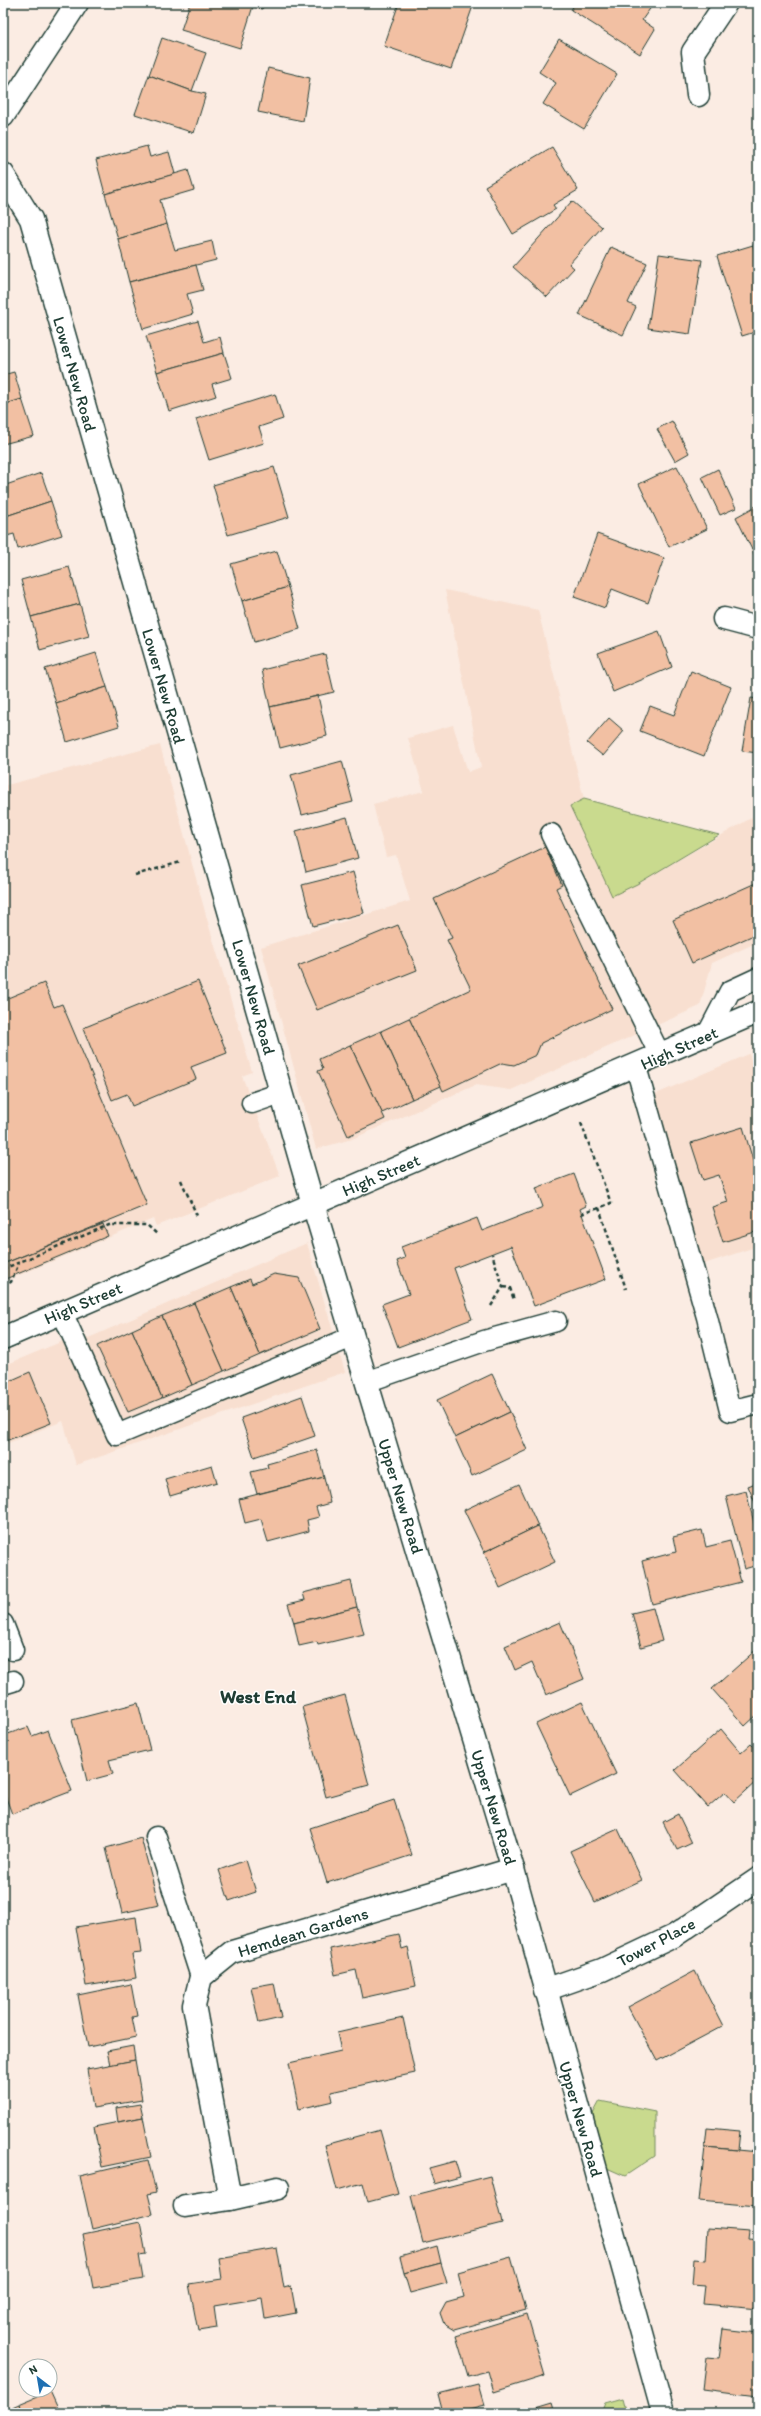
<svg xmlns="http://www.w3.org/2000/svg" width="761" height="2416" font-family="Itim,sans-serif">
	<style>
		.built { fill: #f8dfd0 }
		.green { fill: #c9da8e; stroke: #748c61 }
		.building { fill: #f2c0a3; stroke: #1f3d34 }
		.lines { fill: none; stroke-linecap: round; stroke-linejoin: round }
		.service-casing { stroke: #1f3d34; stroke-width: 23 }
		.minor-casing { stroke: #1f3d34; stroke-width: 25 }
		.tertiary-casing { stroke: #1f3d34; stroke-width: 25 }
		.secondary-casing { stroke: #1f3d34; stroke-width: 25 }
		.path { stroke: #1f3d34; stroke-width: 2.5; stroke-dasharray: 4 3; stroke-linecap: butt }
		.service { stroke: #fff; stroke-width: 20 }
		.minor { stroke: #fff; stroke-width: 22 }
		.tertiary { stroke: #fff; stroke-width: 22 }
		.secondary { stroke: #fff; stroke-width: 22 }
		.labels { text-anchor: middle; stroke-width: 3; stroke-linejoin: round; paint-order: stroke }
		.street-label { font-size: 17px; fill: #1f3d34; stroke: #fff }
		.quarter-label { font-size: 19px; font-weight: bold; fill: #1f3d34; stroke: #fff }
	</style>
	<rect width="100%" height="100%" fill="#fbece3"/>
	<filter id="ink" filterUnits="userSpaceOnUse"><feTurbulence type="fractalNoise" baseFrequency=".025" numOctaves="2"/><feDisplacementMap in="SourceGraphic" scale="8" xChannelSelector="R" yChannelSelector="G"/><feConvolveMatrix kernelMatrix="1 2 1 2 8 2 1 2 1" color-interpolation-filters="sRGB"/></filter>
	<g filter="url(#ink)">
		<g class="built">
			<polygon points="445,590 538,610 584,799 570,806 637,884 758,814 758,942 712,963 700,1006 511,1090 476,1085 352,1139 316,1149 261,947 410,901 396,855 386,857 373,804 424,791 408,738 453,725 468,772 481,767"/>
			<polygon points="160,745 207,919 252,1072 242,1076 280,1176 156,1226 153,1219 3,1282 3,786"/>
			<polygon points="749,1054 758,1080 758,1246 698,1266 649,1097"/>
			<polygon points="307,1243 345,1372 76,1465 63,1421 3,1445 3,1366 68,1339 86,1339"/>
		</g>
		<g class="green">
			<polygon points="584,799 719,835 637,884 612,896 570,806"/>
			<polygon points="600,2101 655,2112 655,2156 625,2176 600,2165 587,2125"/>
			<polygon points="623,2398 627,2413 601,2413 605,2403"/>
		</g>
		<g class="building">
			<polygon points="190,3 245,3 253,6 240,48 181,30"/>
			<polygon points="245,3 265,3 262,9"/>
			<polygon points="399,3 474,3 451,69 384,46"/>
			<polygon points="575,3 654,3 642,20 655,29 640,54 571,10"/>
			<polygon points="162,38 206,53 192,91 149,75"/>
			<polygon points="559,39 617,74 584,129 543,104 556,83 539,72"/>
			<polygon points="268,68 310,78 303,121 258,112"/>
			<polygon points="149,75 192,91 206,94 194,133 135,114"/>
			<polygon points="147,146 150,157 169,152 175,174 105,194 96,160"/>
			<polygon points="552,147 578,190 553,205 556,209 513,234 485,186"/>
			<polygon points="188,170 194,190 160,200 167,224 118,239 105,194"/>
			<polygon points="572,201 602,227 569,264 574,268 547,297 513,267"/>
			<polygon points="167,224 175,250 212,241 216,260 129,282 118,239"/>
			<polygon points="753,245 758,262 758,331 742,336 717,256"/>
			<polygon points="611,247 647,263 628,303 636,307 623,335 579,315"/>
			<polygon points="659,254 702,260 690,334 648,328"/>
			<polygon points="196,265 203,290 187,294 193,314 143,329 129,282"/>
			<polygon points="198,321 204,342 220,337 224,353 157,372 146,336"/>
			<polygon points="224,353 232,378 212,384 216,396 169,411 157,372"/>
			<polygon points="14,372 22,399 3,405 3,375"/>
			<polygon points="275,394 283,419 259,427 264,443 209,460 196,419"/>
			<polygon points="22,399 34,436 3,444 3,405"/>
			<polygon points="672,421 689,453 675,461 657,429"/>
			<polygon points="677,466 707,529 669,547 639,484"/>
			<polygon points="274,467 289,517 228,535 213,485"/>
			<polygon points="718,469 736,508 720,515 702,477"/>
			<polygon points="41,473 51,501 3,517 3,486"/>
			<polygon points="51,501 62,535 18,549 14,534 3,537 3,517"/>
			<polygon points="758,505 758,557 756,558 736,517"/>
			<polygon points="597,534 664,558 648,603 612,589 605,608 574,597"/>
			<polygon points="277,551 288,587 242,601 231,564"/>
			<polygon points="69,567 80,604 31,617 21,580"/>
			<polygon points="288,587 300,629 254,642 242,601"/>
			<polygon points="80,604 89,636 40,650 31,617"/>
			<polygon points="659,631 672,667 613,692 598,653"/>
			<polygon points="96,653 107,687 56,703 45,669"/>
			<polygon points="325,654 334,692 270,707 262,670"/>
			<polygon points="691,671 731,687 704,756 640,731 650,706 674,715"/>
			<polygon points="107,687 119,726 67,742 56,703"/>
			<polygon points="318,696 327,736 280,748 270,707"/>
			<polygon points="751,698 758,699 758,753 742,751"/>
			<polygon points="609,718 624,731 603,756 587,743"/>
			<polygon points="342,761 353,802 302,815 291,775"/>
			<polygon points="347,817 358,858 306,872 296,831"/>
			<polygon points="545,847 562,885 556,888 612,1009 541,1043 536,1055 514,1065 502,1063 443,1091 409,1018 471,989 447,940 452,938 434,899"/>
			<polygon points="353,872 364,913 313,926 302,885"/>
			<polygon points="758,882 758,933 692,963 673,920"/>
			<polygon points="398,925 417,970 317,1010 298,966"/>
			<polygon points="198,981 227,1053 191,1067 196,1079 132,1106 127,1094 112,1100 83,1028"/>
			<polygon points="44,983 54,1007 62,1004 147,1205 3,1264 3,1000"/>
			<polygon points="409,1018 441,1086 412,1099 381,1031"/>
			<polygon points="381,1031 412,1099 382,1113 350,1045"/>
			<polygon points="350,1045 385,1119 348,1136 318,1071 323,1069 319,1059"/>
			<polygon points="743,1127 758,1177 758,1231 723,1242 712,1207 728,1202 719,1175 703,1180 691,1143"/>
			<polygon points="574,1174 586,1206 580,1209 606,1279 534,1306 511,1246 454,1268 472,1319 398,1347 382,1304 409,1294 397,1261 405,1258 401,1247 477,1218 482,1231 543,1207 536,1188"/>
			<polygon points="103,1224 108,1236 3,1280 3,1264"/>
			<polygon points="274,1274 299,1278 320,1329 260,1355 231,1287 250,1279 252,1284"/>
			<polygon points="231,1287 260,1355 224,1371 194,1303"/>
			<polygon points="194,1303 224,1371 192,1385 162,1316"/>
			<polygon points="162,1316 192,1385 162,1398 132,1330"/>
			<polygon points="132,1330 162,1398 128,1412 97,1346"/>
			<polygon points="30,1372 51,1423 3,1442 3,1384"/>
			<polygon points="492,1374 510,1412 455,1438 437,1400"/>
			<polygon points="302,1396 315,1436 254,1457 241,1418"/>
			<polygon points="510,1412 527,1450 472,1476 455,1438"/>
			<polygon points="317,1450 324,1477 257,1494 251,1472 268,1468 267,1464"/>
			<polygon points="212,1465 217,1482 170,1496 165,1479"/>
			<polygon points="324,1477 330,1503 316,1507 319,1517 307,1520 309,1531 268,1542 261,1519 245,1523 239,1499"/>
			<polygon points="758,1482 758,1510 748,1486"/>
			<polygon points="519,1484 538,1526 484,1552 464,1510"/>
			<polygon points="746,1491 758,1539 758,1565 744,1569 726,1496"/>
			<polygon points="538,1526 555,1562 500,1588 484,1552"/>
			<polygon points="702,1530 706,1547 730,1541 741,1582 652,1604 642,1561 676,1552 673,1537"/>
			<polygon points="351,1581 357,1607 294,1623 288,1604 305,1600 303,1593"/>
			<polygon points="357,1607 364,1634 318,1645 317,1642 299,1646 294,1623"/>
			<polygon points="653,1608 662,1641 641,1647 632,1613"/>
			<polygon points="560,1622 584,1679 546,1695 532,1662 515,1670 505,1646"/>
			<polygon points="758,1648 758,1714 745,1726 712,1689"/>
			<polygon points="345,1695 369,1785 326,1797 302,1707"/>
			<polygon points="582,1702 616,1774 570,1796 536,1724"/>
			<polygon points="138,1703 150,1750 109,1760 113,1774 87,1781 72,1720"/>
			<polygon points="28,1727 32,1736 48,1730 72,1791 12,1814 3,1790 3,1744 7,1742 5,1735"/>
			<polygon points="721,1729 741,1753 751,1744 758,1751 758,1780 734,1802 725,1792 708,1807 675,1770"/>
			<polygon points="394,1800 412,1855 327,1883 310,1828"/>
			<polygon points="678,1814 692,1843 677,1850 663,1822"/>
			<polygon points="618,1829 642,1880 595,1902 570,1851"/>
			<polygon points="141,1838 159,1905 122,1913 106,1848"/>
			<polygon points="246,1860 256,1892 229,1901 219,1870"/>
			<polygon points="136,1917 141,1953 132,1954 136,1978 86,1986 76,1927"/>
			<polygon points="399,1934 402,1949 408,1947 416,1986 362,1998 356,1970 335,1975 330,1949"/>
			<polygon points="695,1971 723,2026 657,2061 628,2007"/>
			<polygon points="274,1983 281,2018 259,2023 251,1987"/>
			<polygon points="131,1984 137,2016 132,2017 136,2037 88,2047 78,1995"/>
			<polygon points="403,2018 415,2073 331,2092 333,2101 299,2109 289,2063 341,2051 337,2033"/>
			<polygon points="133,2046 135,2060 110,2065 107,2051"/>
			<polygon points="135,2060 142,2100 93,2108 87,2069"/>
			<polygon points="140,2104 143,2117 118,2122 116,2108"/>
			<polygon points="143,2117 151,2157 102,2167 94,2127"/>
			<polygon points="707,2128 740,2131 738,2150 705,2147"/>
			<polygon points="380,2130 398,2194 368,2202 363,2183 337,2190 325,2145"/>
			<polygon points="705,2147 758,2152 758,2206 699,2201"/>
			<polygon points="148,2160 156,2192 148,2194 153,2214 92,2229 80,2176"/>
			<polygon points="455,2161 460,2177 434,2184 429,2168"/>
			<polygon points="490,2176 502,2223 423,2243 411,2196"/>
			<polygon points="140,2222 146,2254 139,2255 143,2279 93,2288 83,2234"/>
			<polygon points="708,2228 749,2231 748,2239 758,2240 758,2309 703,2304 705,2285 692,2284 694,2259 706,2260"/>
			<polygon points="437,2246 441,2263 404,2273 400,2257"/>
			<polygon points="277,2248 284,2288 291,2286 296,2313 265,2319 262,2298 214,2306 217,2328 198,2331 189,2284 222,2279 219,2258"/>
			<polygon points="511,2257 526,2310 454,2330 444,2324 440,2313 446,2302 464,2297 458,2272"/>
			<polygon points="441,2263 447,2283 410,2293 404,2273"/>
			<polygon points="527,2314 545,2376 494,2392 488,2371 468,2376 456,2336"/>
			<polygon points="723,2329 758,2333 758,2396 703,2389 707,2357 719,2358"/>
			<polygon points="478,2384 484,2405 454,2413 443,2413 438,2394"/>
			<polygon points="50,2391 60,2413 22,2413 19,2404"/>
			<polygon points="552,2403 555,2413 519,2413"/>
			<polygon points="19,2404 22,2413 3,2413 3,2411"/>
		</g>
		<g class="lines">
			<g class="service-casing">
				<g id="service">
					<polyline points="551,834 660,1055"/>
					<polyline points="706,1037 730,991 758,978"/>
					<polyline points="636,1067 707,1317 730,1411 758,1404"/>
					<polyline points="252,1103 281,1093"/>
					<polyline points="62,1312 117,1435 352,1337"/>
					<polyline points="366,1382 484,1341 556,1321"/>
					<polyline points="3,1624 13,1650"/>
					<polyline points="3,1684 13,1681"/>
					<polyline points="156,1837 201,1977"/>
				</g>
			</g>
			<g class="minor-casing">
				<g id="minor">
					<polyline points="698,95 693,52 726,3"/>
					<polyline points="724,619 758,628"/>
					<polyline points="545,1990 602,1970 674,1936 758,1879"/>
					<polyline points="230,2199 194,2005 201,1977 232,1952 513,1869"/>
					<polyline points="185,2206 230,2199 278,2188"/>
				</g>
			</g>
			<g class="tertiary-casing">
				<g id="tertiary">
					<polyline points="3,116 77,3"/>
					<polyline points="3,174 31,219 313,1204 513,1869 663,2413"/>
				</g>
			</g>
			<g class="secondary-casing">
				<polyline id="secondary" points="3,1338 758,1012"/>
			</g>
			<g class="path">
				<polyline points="135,875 181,862"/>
				<polyline points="581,1123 611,1203 599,1208 626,1289"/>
				<polyline points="181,1180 198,1218"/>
				<polyline points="581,1214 599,1208"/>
				<polyline points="3,1269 109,1225 147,1225 158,1235"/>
				<polyline points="3,1286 11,1282 19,1263"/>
				<polyline points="503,1287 510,1288 514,1300"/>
				<polyline points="491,1306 503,1287 492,1254"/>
			</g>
			<use href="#service" class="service"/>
			<use href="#minor" class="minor"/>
			<use href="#tertiary" class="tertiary"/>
			<use href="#secondary" class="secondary"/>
		</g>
	</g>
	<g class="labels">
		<g class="street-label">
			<text transform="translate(75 374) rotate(74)" y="6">Lower New Road</text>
			<text transform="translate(164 686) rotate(74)" y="6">Lower New Road</text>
			<text transform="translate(254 997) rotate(74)" y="6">Lower New Road</text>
			<text transform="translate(679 1048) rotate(-24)" y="6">High Street</text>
			<text transform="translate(381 1175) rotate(-23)" y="6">High Street</text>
			<text transform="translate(83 1303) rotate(-23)" y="6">High Street</text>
			<text transform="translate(401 1496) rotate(73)" y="6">Upper New Road</text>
			<text transform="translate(494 1807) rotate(73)" y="6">Upper New Road</text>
			<text transform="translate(303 1932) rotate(-17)" y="6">Hemdean Gardens</text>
			<text transform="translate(656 1942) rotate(-28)" y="6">Tower Place</text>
			<text transform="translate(581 2119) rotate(74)" y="6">Upper New Road</text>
		</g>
		<g class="quarter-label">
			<text x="258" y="1703">West End</text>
		</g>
	</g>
	<rect width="761" height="2416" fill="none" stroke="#fff" stroke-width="16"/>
	<rect x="8" y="8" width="745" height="2400" fill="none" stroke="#1f3d34" stroke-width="1.5" filter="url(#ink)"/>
	<g transform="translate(38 2378) rotate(329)"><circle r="19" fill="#ffffff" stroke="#a5b1ae"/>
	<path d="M0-3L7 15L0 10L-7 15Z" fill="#1f6fb2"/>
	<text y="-6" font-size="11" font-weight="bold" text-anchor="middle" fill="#1f3d34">N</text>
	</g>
</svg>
